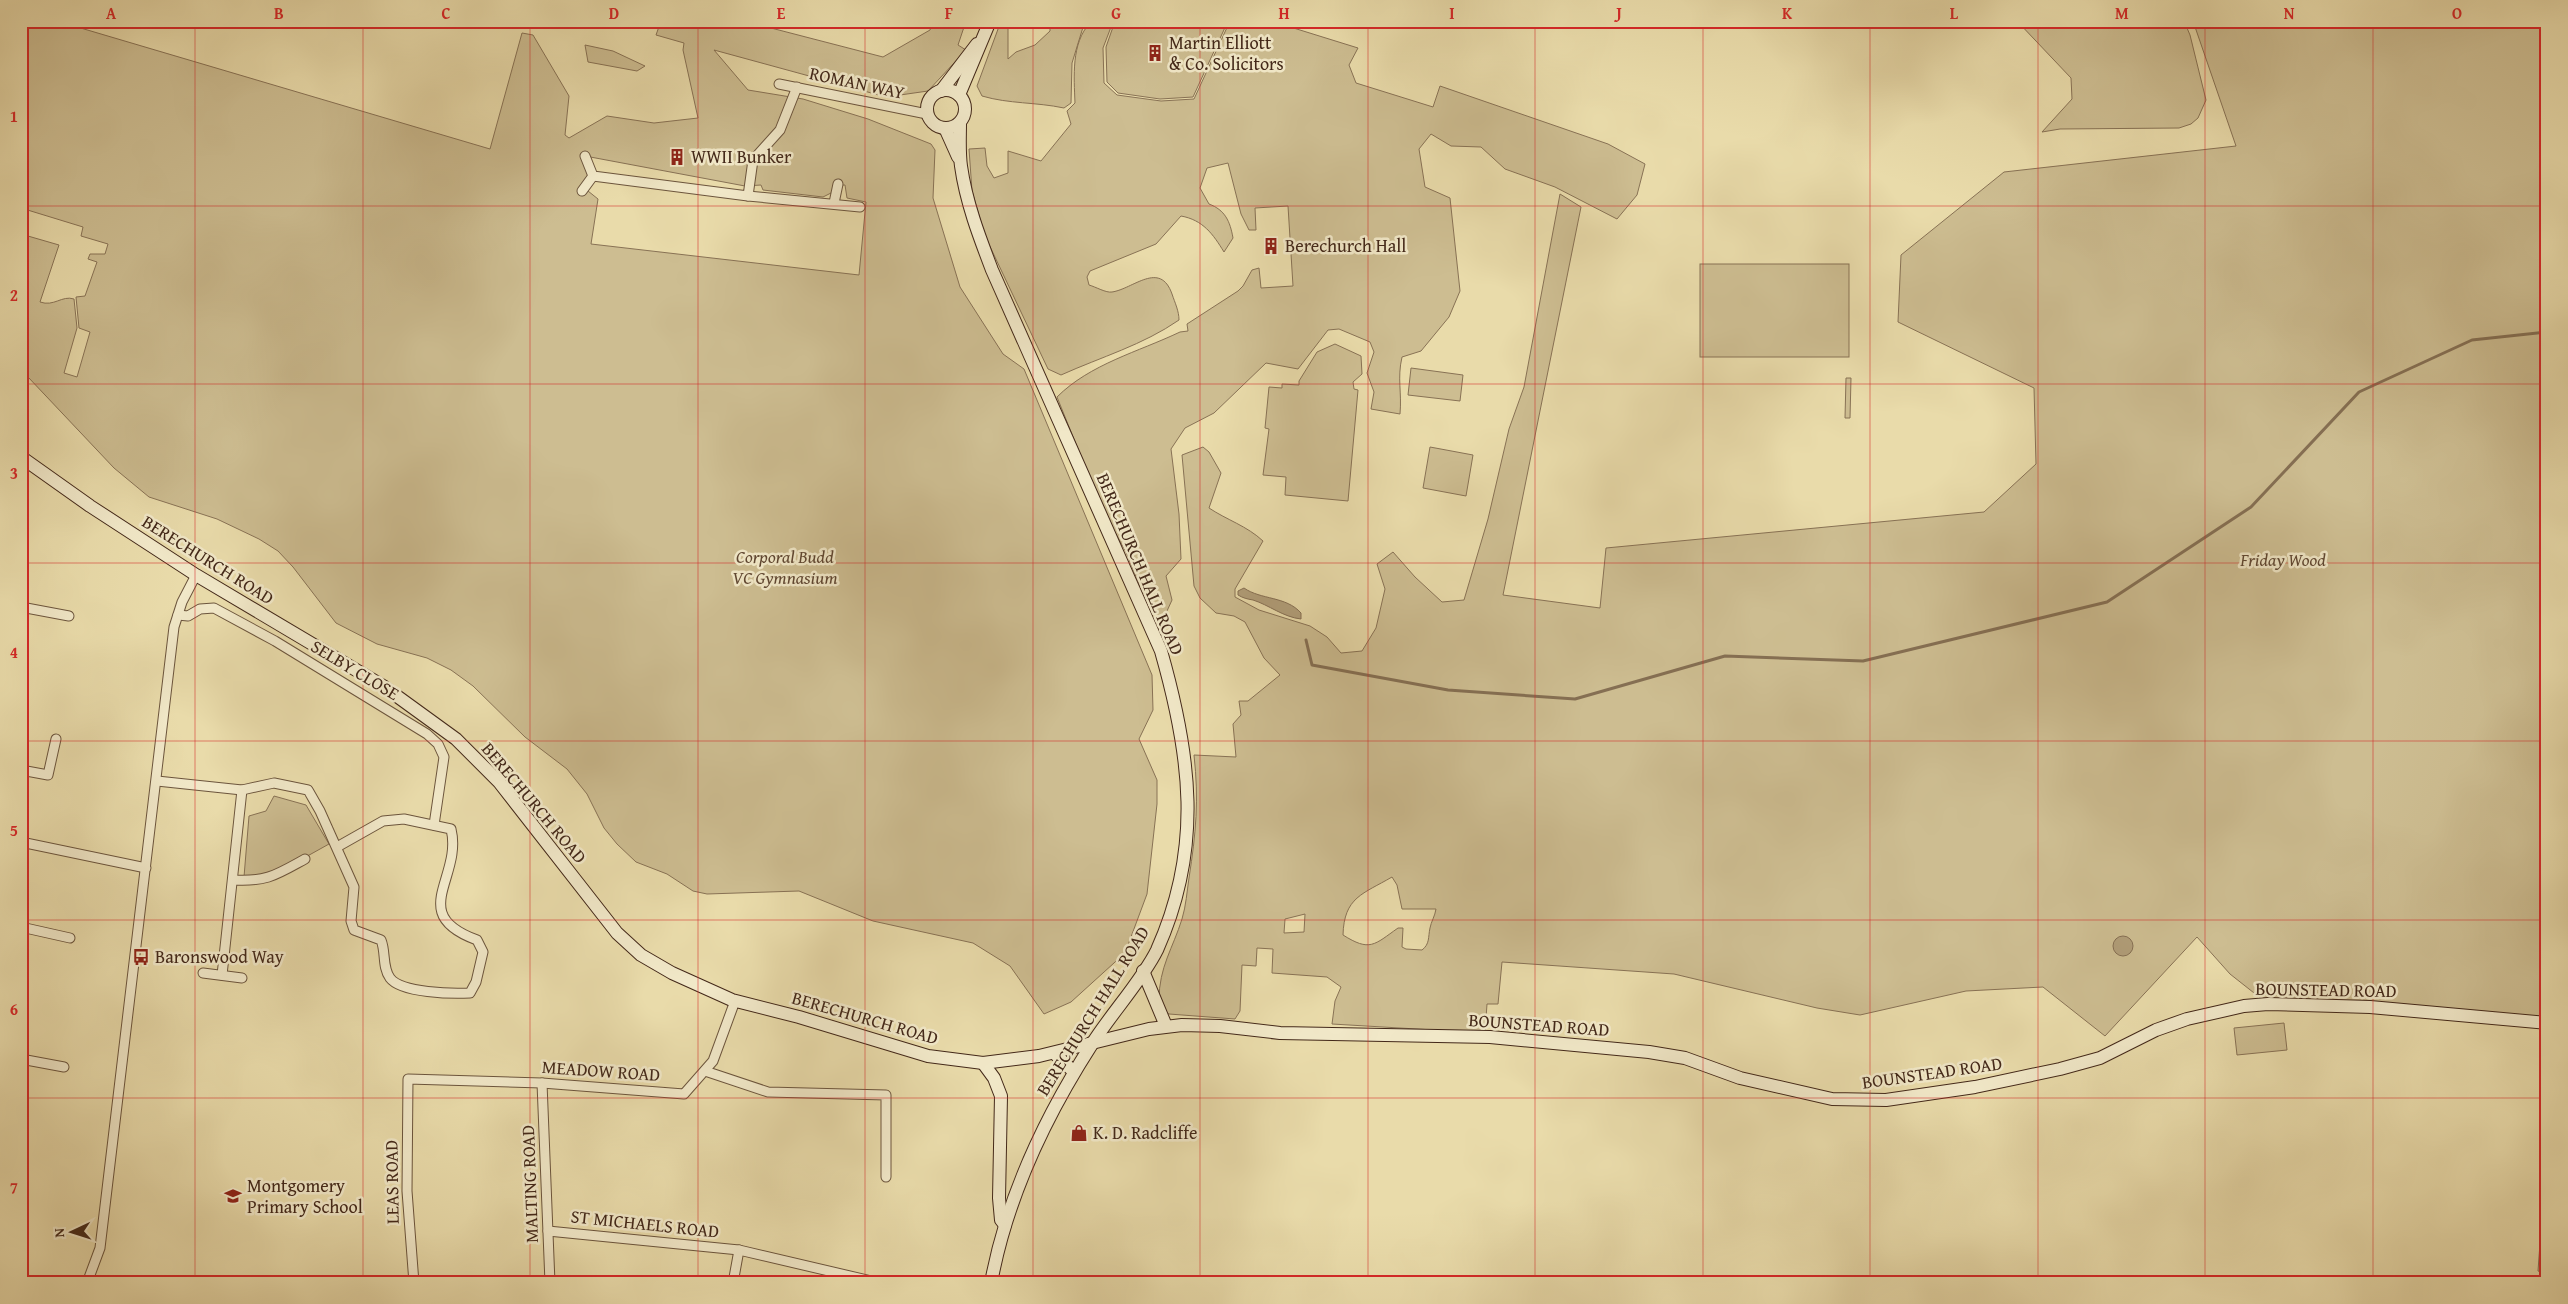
<svg xmlns="http://www.w3.org/2000/svg" width="2568" height="1304" font-family="'Gentium Book Plus',serif">
	<style>
		.green { fill: #cdbd91; stroke: #887255; fill-rule: evenodd }
		.water { fill: #b19e79; stroke: #856f53 }
		.lines { fill: none; stroke-linecap: round; stroke-linejoin: round }
		.stream { stroke: #856f53; stroke-width: 3 }
		.street-casing { stroke: #6c553d; stroke-width: 11 }
		.secondary-casing { stroke: #432819; stroke-width: 14 }
		.street { stroke: #f1e8c8; stroke-width: 9 }
		.secondary { stroke: #f1e8c8; stroke-width: 12 }
		.grid { fill: none; stroke: #d62828; stroke-width: 1; stroke-opacity: 0.55 }
		.labels { text-anchor: middle; stroke-width: 5; stroke-linejoin: round; paint-order: stroke }
		.poi-label { font-size: 18px; fill: #432819; stroke: #f1e8c8; text-anchor: start }
		.street-label { font-size: 18px; fill: #432819; stroke: #f1e8c8 }
		.park-label { font-size: 18px; font-style: italic; fill: #5f4631; stroke: #f1e8c8 }
		.neatline { fill: none; stroke: #d62828; stroke-width: 2 }
		.grid-label { font-size: 16px; text-anchor: middle; font-weight: bold; fill: #d62828 }
	</style>
	<rect width="100%" height="100%" fill="#e9dbaa"/>
	<filter id="stains"><feTurbulence type="fractalNoise" baseFrequency=".004" numOctaves="4"/><feColorMatrix values="0 0 0 0 .2 0 0 0 0 .09 0 0 0 0 .02 0 0 0 .5 -.17"/></filter>
	<radialGradient id="worn" r=".72"><stop offset=".6" stop-color="#630" stop-opacity="0"/><stop offset="1" stop-color="#630" stop-opacity=".3"/></radialGradient>
	<g class="green">
		<path d="M21,21H57L490,149L522,33L533,35L569,96L565,135L569,138L607,116L654,123L698,118L683,50L684,43L656,35L661,21H744L883,57L930,30L934,21H966L958,45L966,50L928,91L886,97L714,50L748,90L803,99L868,119L931,144L935,150L933,198L960,287L1003,354L1024,369L1152,675L1153,710L1139,739L1157,780V804L1147,894L1125,953L1071,1002L1044,1014L1010,966L973,943L873,921L799,891L707,894L693,891L667,874L636,862L617,844L604,828L587,794L567,769L525,737L473,686L451,670L427,658L377,644L336,623L293,567L278,551L259,539L217,519L149,497L114,468L28,377L21,372V234L59,245L40,302C54,307 62,295 74,299L77,328L64,373L77,377L90,332L79,328L76,297L85,296L97,262L88,259L90,254H105L108,244L81,236L83,227L21,208ZM585,156L745,186L761,185L763,190L823,197L833,192L836,185H845L847,198L866,202L859,275L591,244L598,199L583,187L591,167Z"/>
		<path d="M1001,21H1012L1008,29V59L1016,52L1035,45L1050,31V21H1093L1084,24L1072,63L1071,103L1064,108C1036,102 1009,104 982,96L977,86Z"/>
		<polygon points="1106,21 1228,21 1193,97 1160,99 1118,93 1107,82 1106,47 1114,24"/>
		<path d="M1230,21H1271L1358,48L1349,65L1356,83L1433,107L1440,86L1608,144L1645,164L1637,195L1617,219L1555,187L1505,169L1481,147L1451,146L1431,134L1419,149L1425,187L1450,198L1460,291L1449,317L1421,351L1402,357C1397,379 1402,392 1400,414L1371,409L1374,392L1367,373L1374,352L1370,342L1339,329L1328,330L1298,369L1266,363L1214,413L1185,428L1171,449L1179,514L1181,559L1166,576L1172,600L1162,622L1149,609L1126,552L1103,511L1057,397C1090,364 1138,352 1180,332L1188,331L1187,324L1238,291L1243,286L1252,270L1259,268L1261,288L1293,286L1288,206L1255,208L1256,230H1249L1241,214L1228,163L1207,168L1200,188L1209,204C1225,210 1230,221 1233,238L1224,252C1213,234 1203,220 1181,216L1156,244L1090,271L1087,277L1089,285C1096,287 1106,293 1112,292C1133,289 1160,260 1172,294C1175,303 1179,311 1179,320C1143,345 1101,357 1061,375L1048,369L985,236L972,191L969,149L985,148L987,166L994,178L1008,173V151L1041,161L1071,124L1067,111L1075,103C1074,77 1071,43 1090,23L1104,22L1111,27L1103,48L1104,83L1117,95L1161,101L1194,99Z"/>
		<polygon points="2017,21 2184,21 2190,35 2206,100 2198,118 2191,124 2179,128 2060,129 2042,132 2072,99 2071,78"/>
		<path d="M2193,21H2547V1023L2268,1004L2230,974L2197,937L2105,1036L2043,987L1966,991L1860,1015L1817,1008L1674,974L1502,962L1498,1004H1487L1485,1033L1332,1024L1335,1001L1341,987L1327,977L1272,973L1273,949L1257,948L1256,966L1242,965L1240,1011L1235,1019L1169,1014C1163,1011 1158,1007 1159,1000C1159,967 1173,948 1182,919C1186,906 1187,891 1189,878C1196,833 1199,800 1194,755L1236,757L1233,724L1241,715L1239,701H1248L1280,675L1264,658L1245,622L1234,616L1216,613L1200,598L1194,586L1182,455L1203,447L1209,452L1221,473L1209,508C1227,520 1247,526 1263,541L1235,589V597L1259,610L1310,626L1327,637L1341,653L1362,651L1376,628L1385,589L1377,564L1393,552L1415,577L1442,602L1464,600L1488,519L1509,429L1524,387L1560,194L1581,207L1503,595L1600,608L1606,548L1984,512L2036,464L2034,388L1898,322L1901,255L2004,172L2236,146ZM1392,877L1397,885L1402,909H1436C1435,916 1431,922 1430,928C1428,937 1430,944 1422,950L1406,949L1402,947L1403,928H1398C1374,945 1370,952 1343,935C1344,897 1363,894 1392,877ZM1305,914L1304,932L1284,933L1285,919Z"/>
		<polygon points="585,45 613,51 645,66 637,71 588,62"/>
		<rect x="1700" y="264" width="149" height="93"/>
		<polygon points="1335,344 1361,356 1362,374 1353,382 1354,389 1358,390 1348,501 1285,495 1286,477 1263,475 1269,429 1265,428 1269,387 1282,388 1282,384 1299,385 1299,381 1317,352"/>
		<polygon points="1411,368 1463,375 1460,401 1408,395"/>
		<polygon points="1846,378 1851,378 1850,418 1845,418"/>
		<polygon points="1430,447 1473,455 1466,496 1423,488"/>
		<polygon points="274,796 306,805 329,844 268,878 244,877 249,816 266,811"/>
		<polygon points="2284,1023 2287,1050 2237,1055 2234,1028"/>
		<polygon points="2547,1224 2547,1274 2538,1271 2540,1243"/>
	</g>
	<g class="water">
		<path d="M1244,588C1261,600 1286,596 1301,613V619C1283,617 1269,605 1253,600C1247,599 1243,598 1238,595V591Z"/>
		<circle cx="2123" cy="946" r="10"/>
	</g>
	<g class="lines">
		<polyline class="stream" points="1306,640 1312,665 1448,690 1575,699 1725,656 1863,661 2107,602 2251,507 2359,392 2472,340 2547,332"/>
		<g class="street-casing">
			<g id="street">
				<polyline points="779,84 927,114"/>
				<polyline points="585,156 593,176 748,196 753,160 780,130 797,87"/>
				<polyline points="582,191 593,176"/>
				<polyline points="748,196 860,207"/>
				<polyline points="834,203 838,184"/>
				<polyline points="21,607 69,616"/>
				<polyline points="178,615 188,616 200,609 214,608 275,641 427,734 438,744 444,757 434,825"/>
				<polyline points="21,770 48,775 56,739"/>
				<path d="M157,781L242,790L274,783L308,790L320,811L354,887L351,921L354,930L381,940C386,952 382,967 390,978C401,993 453,994 470,993L476,982L483,952L477,940C406,914 463,878 451,829L404,819L383,821L337,847"/>
				<polyline points="21,842 146,868"/>
				<path d="M233,880C267,882 276,875 305,859"/>
				<polyline points="21,927 70,938"/>
				<polyline points="203,973 242,978"/>
				<polyline points="222,975 242,790"/>
				<polyline points="21,1059 64,1067"/>
				<polyline points="705,1071 768,1092 886,1095 886,1177"/>
				<polyline points="542,1083 550,1283"/>
				<polyline points="548,1231 739,1250 880,1283"/>
				<polyline points="87,1283 100,1248 174,627 182,602 196,575"/>
				<polyline points="414,1283 407,1191 408,1079 542,1083 684,1094 713,1061 735,1001"/>
				<polyline points="733,1283 739,1250"/>
			</g>
		</g>
		<g class="secondary-casing">
			<g id="secondary">
				<circle cx="946" cy="109" r="19"/>
				<polyline points="941,91 977,44"/>
				<polyline points="959,95 990,21"/>
				<path d="M960,123C960,137 959,152 961,166C966,202 979,236 992,270L1161,651C1191,756 1203,848 1157,950C1143,979 1110,1015 1092,1044C1045,1117 1007,1196 991,1283"/>
				<polyline points="945,128 958,157"/>
				<polyline points="21,457 90,506 196,575 383,686 456,739 499,782 617,933 641,955 672,973 732,1000 799,1017 928,1056 983,1063 1039,1056 1149,1029 1182,1025 1220,1026 1280,1033 1490,1037 1649,1052 1685,1058 1740,1078 1832,1099 1886,1100 1975,1087 2060,1069 2100,1058 2156,1030 2187,1019 2244,1006 2268,1004 2370,1007 2547,1023"/>
				<polyline points="1143,971 1166,1026"/>
				<polyline points="1054,1053 1074,1072"/>
				<polyline points="983,1063 994,1078 1001,1096 999,1198 1001,1220 1005,1225"/>
			</g>
		</g>
		<use href="#street" class="street"/>
		<use href="#secondary" class="secondary"/>
	</g>
	<path class="grid" d="M195,21V1283M363,21V1283M530,21V1283M698,21V1283M865,21V1283M1033,21V1283M1200,21V1283M1368,21V1283M1535,21V1283M1703,21V1283M1870,21V1283M2038,21V1283M2205,21V1283M2373,21V1283M21,206H2547M21,384H2547M21,563H2547M21,741H2547M21,920H2547M21,1098H2547"/>
	<defs>
		<g id="building-bare" transform="scale(1.35)"><path d="M-4-6H4V6H1V3H-1V6H-4ZM-2.5-4.3h1.7v1.8h-1.7ZM.8-4.3h1.7v1.8H.8ZM-2.5-1h1.7V.8h-1.7ZM.8-1h1.7V.8H.8Z" fill="#8f2418" stroke="#f1e8c8" stroke-width="2.5" paint-order="stroke"/></g>
		<g id="bus-bare" transform="scale(1.35)"><path d="M-5-6H5V4H4V6H2V4H-2V6H-4V4H-5ZM-3.5-4V0h7V-4ZM-3.5 1.2v1.5H-2V1.2ZM2 1.2v1.5H3.5V1.2Z" fill="#8f2418" stroke="#f1e8c8" stroke-width="2.5" paint-order="stroke"/></g>
		<g id="shop-bare" transform="scale(1.35)"><path d="M-5-2.5h2.3a2.7 3.5 0 0 1 5.4 0H5L5.5 6h-11ZM-1.5-2.5h3a1.5 2.3 0 0 0-3 0Z" fill="#8f2418" stroke="#f1e8c8" stroke-width="2.5" paint-order="stroke"/></g>
		<g id="school-bare" transform="scale(1.35)"><path d="M0-5L7-2L0 1L-7-2ZM-4 1L0 2.5L4 1V4Q0 6-4 4Z" fill="#8f2418" stroke="#f1e8c8" stroke-width="2.5" paint-order="stroke"/></g>
	</defs>
	<g fill-rule="evenodd">
		<use href="#building-bare" x="1155" y="53"/>
		<use href="#building-bare" x="677" y="157"/>
		<use href="#building-bare" x="1271" y="246"/>
		<use href="#bus-bare" x="141" y="957"/>
		<use href="#shop-bare" x="1079" y="1133"/>
		<use href="#school-bare" x="233" y="1196"/>
	</g>
	<g class="labels">
		<g class="poi-label">
			<text x="1169" y="49">Martin Elliott<tspan x="1169" dy="21">&amp; Co. Solicitors</tspan></text>
			<text x="691" y="163">WWII Bunker</text>
			<text x="1285" y="252">Berechurch Hall</text>
			<text x="155" y="963">Baronswood Way</text>
			<text x="1093" y="1139">K. D. Radcliffe</text>
			<text x="247" y="1192">Montgomery<tspan x="247" dy="21">Primary School</tspan></text>
		</g>
		<g class="street-label">
			<text transform="translate(857 83) rotate(12)" y="6">ROMAN WAY</text>
			<text transform="translate(208 560) rotate(32)" y="6">BERECHURCH ROAD</text>
			<text transform="translate(1140 564) rotate(67)" y="6">BERECHURCH HALL ROAD</text>
			<text transform="translate(355 670) rotate(31)" y="6">SELBY CLOSE</text>
			<text transform="translate(534 803) rotate(50)" y="6">BERECHURCH ROAD</text>
			<text transform="translate(2326 990) rotate(1)" y="6">BOUNSTEAD ROAD</text>
			<text transform="translate(1093 1011) rotate(-58)" y="6">BERECHURCH HALL ROAD</text>
			<text transform="translate(865 1018) rotate(16)" y="6">BERECHURCH ROAD</text>
			<text transform="translate(1539 1025) rotate(4)" y="6">BOUNSTEAD ROAD</text>
			<text transform="translate(601 1071) rotate(4)" y="6">MEADOW ROAD</text>
			<text transform="translate(1932 1073) rotate(-8)" y="6">BOUNSTEAD ROAD</text>
			<text transform="translate(392 1182) rotate(-91)" y="6">LEAS ROAD</text>
			<text transform="translate(530 1184) rotate(-92)" y="6">MALTING ROAD</text>
			<text transform="translate(645 1224) rotate(6)" y="6">ST MICHAELS ROAD</text>
		</g>
		<g class="park-label">
			<text x="785" y="563">Corporal Budd<tspan x="785" dy="21">VC Gymnasium</tspan></text>
			<text x="2283" y="566">Friday Wood</text>
		</g>
	</g>
	<rect width="2568" height="1304" fill="none" stroke="#e9dbaa" stroke-width="55"/>
	<g transform="translate(72 1232) rotate(266)" stroke="#f1e8c8" stroke-width="4" paint-order="stroke">
	<path d="M0-4L9 19L0 12L-9 19Z" fill="#432819"/>
	<text y="-8" font-size="14" font-weight="bold" text-anchor="middle" fill="#432819">N</text>
	</g>
	<rect x="28" y="28" width="2512" height="1248" class="neatline"/>
	<g class="grid-label">
		<text x="111" y="19">A</text>
		<text x="279" y="19">B</text>
		<text x="446" y="19">C</text>
		<text x="614" y="19">D</text>
		<text x="781" y="19">E</text>
		<text x="949" y="19">F</text>
		<text x="1116" y="19">G</text>
		<text x="1284" y="19">H</text>
		<text x="1452" y="19">I</text>
		<text x="1619" y="19">J</text>
		<text x="1787" y="19">K</text>
		<text x="1954" y="19">L</text>
		<text x="2122" y="19">M</text>
		<text x="2289" y="19">N</text>
		<text x="2457" y="19">O</text>
		<text x="14" y="122">1</text>
		<text x="14" y="301">2</text>
		<text x="14" y="479">3</text>
		<text x="14" y="658">4</text>
		<text x="14" y="836">5</text>
		<text x="14" y="1015">6</text>
		<text x="14" y="1193">7</text>
	</g>
	<rect width="100%" height="100%" filter="url(#stains)"/>
	<rect width="100%" height="100%" fill="url(#worn)"/>
</svg>
